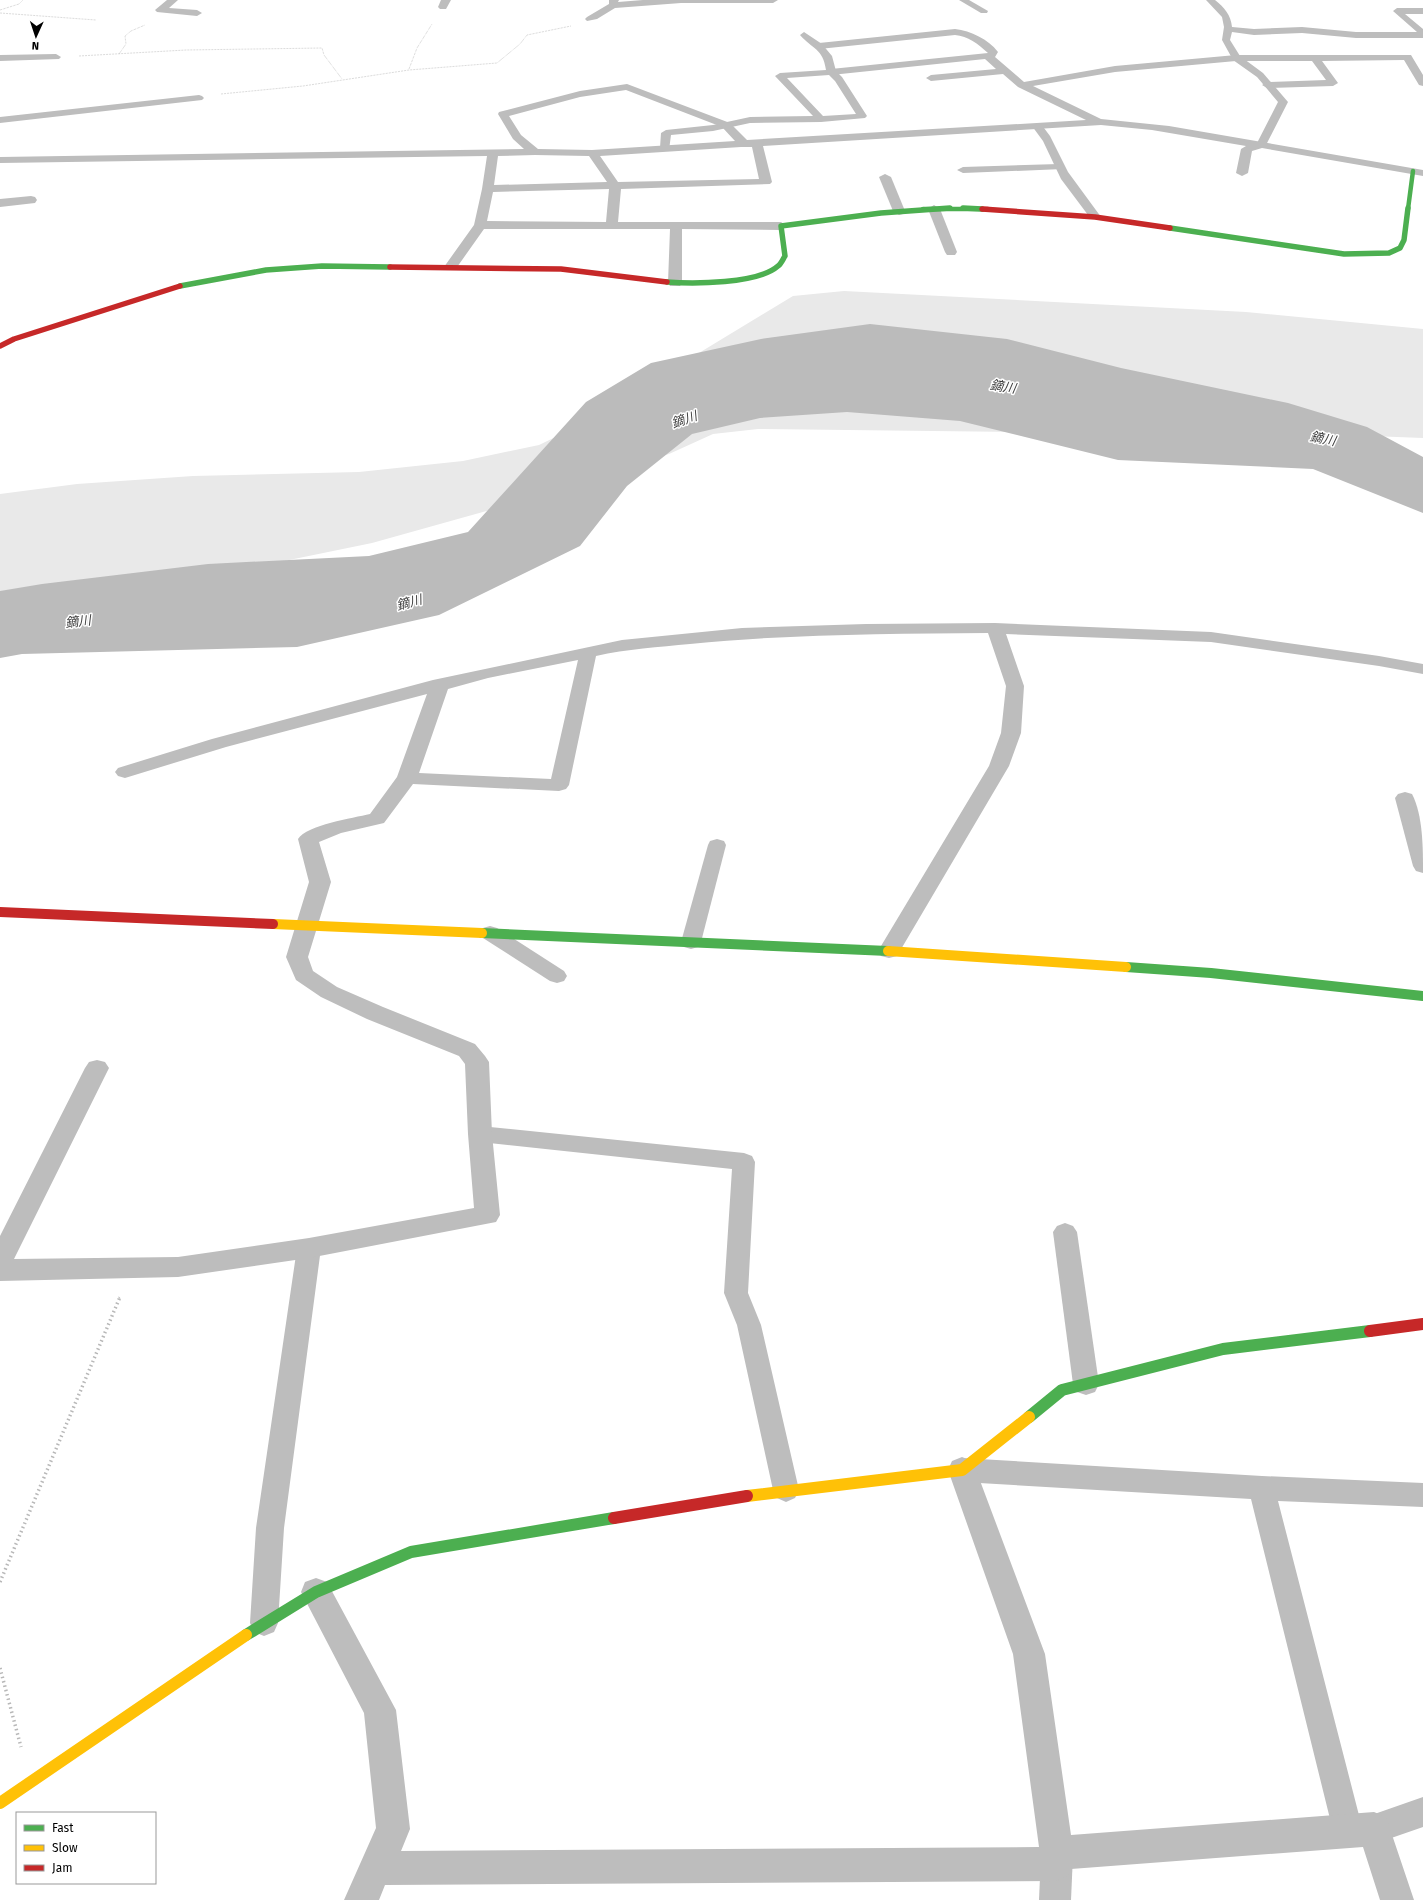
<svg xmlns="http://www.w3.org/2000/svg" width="1423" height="1900" font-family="'Fira Sans','Noto Sans JP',sans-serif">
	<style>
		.green { fill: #e9e9e9 }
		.water { fill: #bbb }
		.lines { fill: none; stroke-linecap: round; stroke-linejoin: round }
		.path-far2 { stroke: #b8b8b8; stroke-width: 1; stroke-dasharray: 0.5 1; stroke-linecap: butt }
		.path-far1 { stroke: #b8b8b8; stroke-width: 2.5; stroke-dasharray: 1 2; stroke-linecap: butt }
		.path { stroke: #b8b8b8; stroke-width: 3.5; stroke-dasharray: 1.5 3; stroke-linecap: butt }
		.lane { fill: #bdbdbd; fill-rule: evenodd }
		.street { fill: #bdbdbd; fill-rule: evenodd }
		.fast-far3 { stroke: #4caf50; stroke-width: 4.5 }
		.fast-far2 { stroke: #4caf50; stroke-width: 5.5 }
		.fast-far1 { stroke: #4caf50; stroke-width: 10 }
		.fast { stroke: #4caf50; stroke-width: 12 }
		.slow-far1 { stroke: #ffc107; stroke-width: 10 }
		.slow { stroke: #ffc107; stroke-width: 12 }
		.jam-far3 { stroke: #c62828; stroke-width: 4.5 }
		.jam-far2 { stroke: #c62828; stroke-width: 5.5 }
		.jam-far1 { stroke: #c62828; stroke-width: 10 }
		.jam { stroke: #c62828; stroke-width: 12 }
		.labels { text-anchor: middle; stroke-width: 3; stroke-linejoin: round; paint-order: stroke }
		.far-water-label { font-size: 13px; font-style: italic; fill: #3f3f3f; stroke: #fff }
	</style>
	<rect width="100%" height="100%" fill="#fff"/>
	<polygon class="green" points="844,291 1246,312 1423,329 1423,438 1371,436 758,429 713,434 669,454 490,510 372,543 255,567 0,605 0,494 77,484 193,476 359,472 463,461 539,445 599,416 661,376 793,296"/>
	<polygon class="water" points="870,324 1007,339 1121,368 1288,403 1367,427 1423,457 1423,513 1313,469 1118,460 960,421 847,412 760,418 692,434 627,486 580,546 439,615 297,647 22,654 0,658 0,591 42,584 208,564 369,556 468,532 586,402 651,363 761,339"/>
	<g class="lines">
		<g class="path-far2">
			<polyline points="0,10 19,4 23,0"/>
			<polyline points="0,13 96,20"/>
			<polyline points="119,54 126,44 125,36 131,31 145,25"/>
			<polyline points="79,56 186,50 322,48 324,55 342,79"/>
			<polyline points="409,69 417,48 432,24"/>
			<polyline points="221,94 303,86 409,70 497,63 520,44 527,35 571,26"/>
		</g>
		<polyline class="path-far1" points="119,1298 120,1297"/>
		<g class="path">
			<polyline points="0,1582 120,1297"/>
			<polyline points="0,1668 21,1747"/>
		</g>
		<g class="lane">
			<polygon points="959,0 969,0 988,11 987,13 981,13"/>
			<path d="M1206,0H1215C1224,7 1231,15 1232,27L1254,29L1302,27L1356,32H1417L1393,11L1397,8H1423V14H1405L1423,29V38H1356L1302,33L1254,35L1232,32L1230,40L1240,56L1263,73L1288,102L1266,145L1261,148L1256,145L1278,102L1257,77L1233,60L1222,40L1224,27L1222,17Z"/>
			<path d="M804,32L822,44L832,56L836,71L842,77L867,116L865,118L821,122L750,123L713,131L671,135L669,150H661L660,148L661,133L666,130L713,125L750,117L813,116L775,76L780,73L826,70C823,48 812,49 800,35ZM829,75L835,81L856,114L823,116L787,78Z"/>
			<polygon points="56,54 61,57 59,59 0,61 0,55"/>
			<polygon points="199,95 202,96 204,98 202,100 0,123 0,117"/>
			<polygon points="1037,123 1041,124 1050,136 1068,172 1101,217 1099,219 1091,219 1061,179 1043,141 1032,126"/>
			<polygon points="717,839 724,841 726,845 701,942 698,947 691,949 684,947 681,942 708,845 710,841"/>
			<polygon points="490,926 497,928 564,971 567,976 564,981 557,983 550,981 483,938 480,933 483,928"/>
			<polygon points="480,1126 744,1153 752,1156 755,1162 748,1293 761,1325 799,1490 795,1498 786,1502 777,1498 773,1490 737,1325 724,1293 732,1169 480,1142 472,1140 469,1134 472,1128"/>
			<polygon points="1065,1223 1073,1226 1077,1232 1099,1384 1095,1392 1086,1395 1077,1392 1073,1384 1053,1232 1057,1226"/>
			<polygon points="309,1239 317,1241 321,1248 284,1528 278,1623 274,1632 264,1636 254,1632 250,1623 256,1528 297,1248 301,1241"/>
			<polygon points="962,1458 1262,1476 1423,1483 1423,1507 1278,1501 1361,1823 1363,1818 1423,1797 1423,1827 1374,1844 1363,1840 1361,1836 1359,1842 1348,1846 1337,1842 1333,1831 1251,1499 962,1482 953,1478 949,1470 953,1462"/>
			<polygon points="1057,1839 1068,1844 1073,1855 1071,1900 1039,1900 1041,1855 1046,1844"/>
		</g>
		<g class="street">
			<polygon points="167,0 178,0 169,8 197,10 202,13 197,16 157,12 155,10"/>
			<polygon points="441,0 451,0 446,9 440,9 438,7"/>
			<polygon points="609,0 619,0 618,2 643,0 778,0 773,3 681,3 615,8 597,19 587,21 585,19 587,17 609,4"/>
			<path d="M955,29C971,31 988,39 998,52L995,57L1024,82L1115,66L1236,55H1411L1423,75V86L1419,85L1404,60L1322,61L1338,83L1333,86L1267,88L1262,85L1267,82L1326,80L1312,61H1236L1115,72L1033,86L1101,119L1169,126L1423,170V176L1262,148L1252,151L1248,173L1242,176L1236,173L1241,149L1246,146L1152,130L1101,125L763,146L772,182L770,184L621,189L618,222H781L787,226L781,230L682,229V283L680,286H670L668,283L670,229H484L455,270H445L444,267L474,225L482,189L487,156L0,163V157L524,149L513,139L498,114L499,112L580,91L627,84L730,123L747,140L1086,120L1018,87L1003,74L931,81L926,78L931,75L996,69L985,59L831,75L826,72L831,69L988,53C978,44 968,36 955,35L819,49L814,46L819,43ZM626,90L722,127L735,141L592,150L538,149L521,135L509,116L580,97ZM741,147H752L759,179L618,182L600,156ZM535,155L589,156L607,182L494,185L498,156ZM609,189L606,222L487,221L493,192Z"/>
			<polygon points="1059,164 1063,165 1065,167 1063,169 963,173 957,170 963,167"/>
			<polygon points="885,174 891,177 905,211 903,214 899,215 893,211 879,177"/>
			<polygon points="31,196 35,197 37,200 35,203 0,207 0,199"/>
			<polygon points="934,205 940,209 957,252 955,255 947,255 945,252 928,209"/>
			<path d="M995,623L1211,632L1379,656L1423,664V674L1379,666L1211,642L1006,634L1024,686L1021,733L1009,766L897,956L889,958L881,956L878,951L989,766L1001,733L1006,686L988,633C889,634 789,634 690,644C659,647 627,649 596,656L569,785L566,789L559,791L413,784L384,823L341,833L319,842L331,882L308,957L313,971L337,987L383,1007L475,1044L485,1056L489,1062L492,1134L500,1215L496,1222L309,1258L178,1277L0,1281V1236L85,1068L89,1062L97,1060L105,1062L109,1068L14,1259L178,1257L309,1238L474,1208L468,1134L465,1064L459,1056L367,1019L321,997L296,980L286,957L309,882L298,839C307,825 353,818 370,814L397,777L427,694L226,747L125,778L118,776L115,772L118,768L212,739L433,680L622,640L742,628L866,624ZM578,660L551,779L419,773L448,689L488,678Z"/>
			<path d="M1405,792L1412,794C1423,815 1423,848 1423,873L1416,871L1413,866L1395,798L1398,794Z"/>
			<polygon points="962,1457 972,1461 976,1470 1045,1654 1071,1835 1374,1812 1386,1817 1414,1900 1380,1900 1363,1847 1071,1869 1068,1876 1056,1881 385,1885 379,1900 344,1900 376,1828 364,1713 301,1592 305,1582 316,1578 327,1582 396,1710 410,1829 401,1851 1039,1847 1013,1654 948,1470 952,1461"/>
		</g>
		<g class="fast-far3">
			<polyline points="923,209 982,209"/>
			<polyline points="1408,209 1413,171"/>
		</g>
		<g class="fast-far2">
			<polyline points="963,208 982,209"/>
			<polyline points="1170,228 1344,254 1389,253 1400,248 1404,240 1408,208"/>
			<path d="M667,282C693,284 758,284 778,266C781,264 783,259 785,256L781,226L881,213L950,208"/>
			<polyline points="180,286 266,270 322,266 390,267"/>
		</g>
		<g class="fast-far1">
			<polyline points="482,933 888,951"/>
			<polyline points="1126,967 1211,973 1423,996"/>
		</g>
		<g class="fast">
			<polyline points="1029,1417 1062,1390 1223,1349 1370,1331"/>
			<polyline points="246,1635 316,1592 411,1552 614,1518"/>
		</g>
		<g class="slow-far1">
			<polyline points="273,924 482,933"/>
			<polyline points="888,951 1126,967"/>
		</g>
		<g class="slow">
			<polyline points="747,1496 962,1470 1029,1417"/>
			<polyline points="0,1803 246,1635"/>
		</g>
		<polyline class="jam-far3" points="982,209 988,209"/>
		<g class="jam-far2">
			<polyline points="982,209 1095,217 1170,228"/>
			<polyline points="390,267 561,269 667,282"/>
			<polyline points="0,346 14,339 180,286"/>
		</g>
		<polyline class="jam-far1" points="0,912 273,924"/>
		<g class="jam">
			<polyline points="1370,1331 1423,1324"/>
			<polyline points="614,1518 747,1496"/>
		</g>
	</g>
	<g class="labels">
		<g class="far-water-label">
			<text transform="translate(1003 386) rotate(9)" y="5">鏑川</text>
			<text transform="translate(684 419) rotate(-19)" y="5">鏑川</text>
			<text transform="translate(1323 438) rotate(11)" y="5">鏑川</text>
			<text transform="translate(409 602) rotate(-15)" y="5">鏑川</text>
			<text transform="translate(78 621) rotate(-7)" y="5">鏑川</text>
		</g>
	</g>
	<rect x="16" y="1812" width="140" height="72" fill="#ffffff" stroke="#999999"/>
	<rect x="24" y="1825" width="20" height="6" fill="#4caf50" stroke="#999999"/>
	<text x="52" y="1832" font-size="12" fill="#000000">Fast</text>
	<rect x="24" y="1845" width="20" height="6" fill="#ffc107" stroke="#999999"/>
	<text x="52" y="1852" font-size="12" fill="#000000">Slow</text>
	<rect x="24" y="1865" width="20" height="6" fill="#c62828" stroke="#999999"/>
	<text x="52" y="1872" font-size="12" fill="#000000">Jam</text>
	<g transform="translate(36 36) rotate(183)" stroke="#ffffff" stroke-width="3" paint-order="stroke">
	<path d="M0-3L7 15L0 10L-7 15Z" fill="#000000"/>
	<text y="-6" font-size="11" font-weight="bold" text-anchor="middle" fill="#000000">N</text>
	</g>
</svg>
